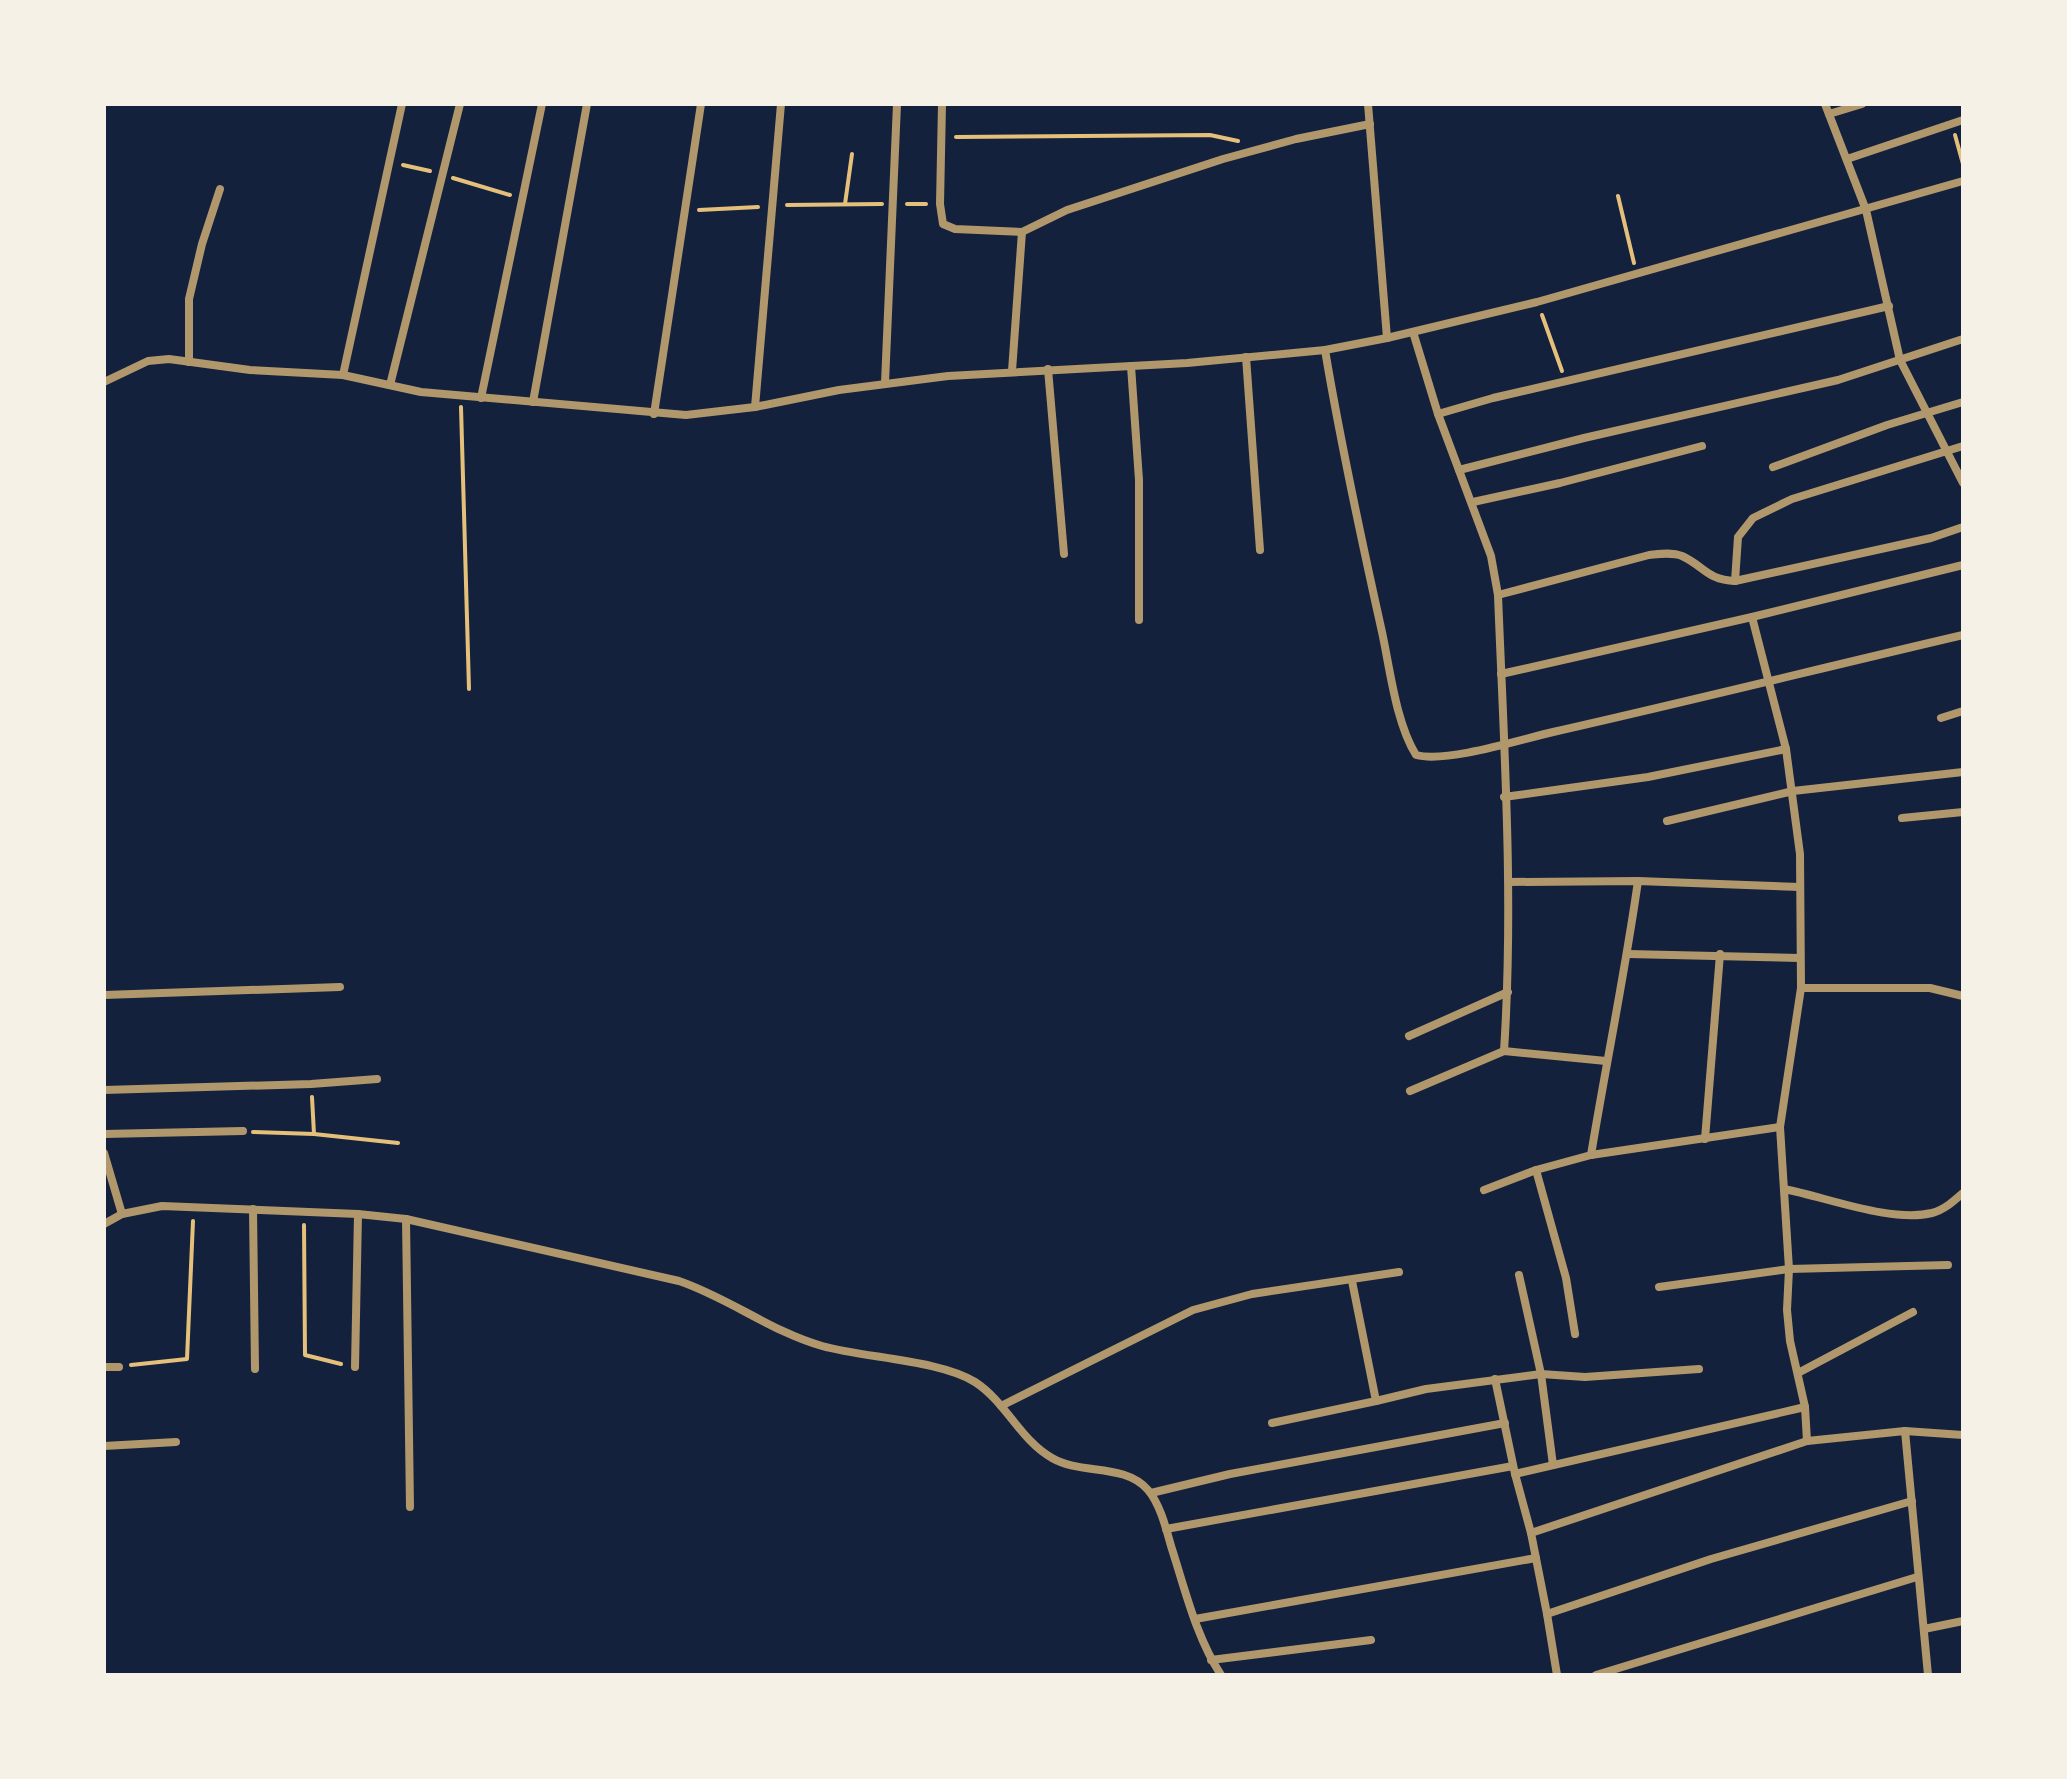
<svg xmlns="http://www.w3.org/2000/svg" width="2067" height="1779" font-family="Rubik,sans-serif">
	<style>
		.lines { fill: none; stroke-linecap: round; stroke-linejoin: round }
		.path { stroke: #e5c07b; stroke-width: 4 }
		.minor { stroke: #b1986c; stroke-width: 8 }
	</style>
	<rect width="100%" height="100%" fill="#14213d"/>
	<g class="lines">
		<g class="path">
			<polyline points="1955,135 1963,164"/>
			<polyline points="956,137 1210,135 1238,141"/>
			<polyline points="403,165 430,171"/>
			<polyline points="453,178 510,195"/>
			<polyline points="1618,196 1634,263"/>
			<polyline points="845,204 852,154"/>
			<polyline points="907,204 926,204"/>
			<polyline points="787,205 882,204"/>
			<polyline points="699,210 758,207"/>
			<polyline points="1542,315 1562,371"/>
			<polyline points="461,407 469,689"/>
			<polyline points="312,1097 314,1134"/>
			<polyline points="253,1132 314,1134 398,1143"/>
			<polyline points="304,1225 305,1355 341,1364"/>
			<polyline points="131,1365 187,1359 193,1221"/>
		</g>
		<g class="minor">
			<polyline points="402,104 343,375 421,392 686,415 755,407 839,390 948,376 1187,363 1325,350 1387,338 1537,302 1963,181"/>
			<polyline points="942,104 940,204 943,224 955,229 1022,232 1067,210 1223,159 1296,139 1370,124"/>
			<polyline points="1368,104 1387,338"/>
			<polyline points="1825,104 1866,210 1900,360 1963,483"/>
			<polyline points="1829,114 1862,104"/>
			<polyline points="1847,159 1963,120"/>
			<path d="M1413,332L1438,414L1491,556L1498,595C1504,747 1514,899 1504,1051"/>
			<path d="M1325,350C1341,445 1361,538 1382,632C1390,669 1396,723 1416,755C1447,763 1519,740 1553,732C1690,701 1826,667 1963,635"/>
			<polyline points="1246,357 1260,550"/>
			<polyline points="189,362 189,299 202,244 220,189"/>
			<polyline points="1131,366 1139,480 1139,620"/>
			<polyline points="1048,369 1064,554"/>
			<polyline points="1012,371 1022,232"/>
			<polyline points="104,382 148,361 169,359 250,370 343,375"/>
			<polyline points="885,383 897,104"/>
			<polyline points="390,385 460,104"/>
			<polyline points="481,398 542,104"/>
			<polyline points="533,402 587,104"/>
			<polyline points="755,407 781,104"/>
			<polyline points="654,414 701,104"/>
			<polyline points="1438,414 1493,398 1889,306"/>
			<polyline points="1773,467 1887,425 1963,402"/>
			<polyline points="1459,470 1584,438 1838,380 1963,339"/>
			<polyline points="1473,502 1560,483 1702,446"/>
			<polyline points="1735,581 1738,537 1753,518 1792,499 1963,446"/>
			<path d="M1498,595L1649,555C1660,554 1672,552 1682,556C1704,566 1707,580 1735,581L1931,538L1963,527"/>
			<polyline points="1752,617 1786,749 1800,854 1801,988 1780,1127 1789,1269 1787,1310 1790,1341 1805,1407 1807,1441"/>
			<polyline points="1501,674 1752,617 1963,565"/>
			<polyline points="1941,718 1963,711"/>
			<polyline points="1504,797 1648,777 1786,749"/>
			<polyline points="1902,818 1963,812"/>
			<polyline points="1667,821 1793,791 1963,772"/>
			<polyline points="1509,882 1638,881 1800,887"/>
			<polyline points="1628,954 1800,958"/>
			<polyline points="1801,988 1930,988 1963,996"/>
			<polyline points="104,995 340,987"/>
			<polyline points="1409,1036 1508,992"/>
			<polyline points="104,1090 311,1084 377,1079"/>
			<polyline points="1410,1091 1504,1051 1606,1061"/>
			<polyline points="104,1134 243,1131"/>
			<polyline points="1705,1139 1720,954"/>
			<polyline points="104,1153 122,1214"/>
			<path d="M1591,1155C1606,1064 1625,973 1638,881"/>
			<polyline points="1536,1170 1566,1278 1575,1334"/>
			<path d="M1784,1189C1826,1197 1891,1223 1932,1213C1944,1210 1954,1201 1963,1193"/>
			<polyline points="1484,1190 1536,1170 1591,1155 1780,1127"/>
			<polyline points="253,1209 255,1369"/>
			<polyline points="406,1219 410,1507"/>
			<path d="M104,1224L122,1214L162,1206L358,1214L406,1219L679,1281C729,1298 772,1332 822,1346C865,1358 940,1360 975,1382C1006,1402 1020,1440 1052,1458C1081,1475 1125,1463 1148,1490C1160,1504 1166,1528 1171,1546C1185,1589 1196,1637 1221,1675"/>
			<polyline points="1519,1275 1541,1374 1553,1465"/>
			<polyline points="1659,1287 1789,1269 1948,1265"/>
			<polyline points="104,1367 119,1367"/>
			<polyline points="355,1367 358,1214"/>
			<polyline points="1798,1373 1913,1312"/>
			<polyline points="1495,1379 1515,1474 1531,1533 1547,1614"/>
			<polyline points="1376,1401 1426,1389 1541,1374 1585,1377 1699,1369"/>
			<polyline points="1001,1406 1193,1310 1252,1294 1399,1272"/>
			<polyline points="1272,1423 1376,1401 1352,1281"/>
			<polyline points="1905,1431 1928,1675"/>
			<polyline points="104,1446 176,1442"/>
			<polyline points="1515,1474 1805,1407"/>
			<polyline points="1151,1493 1230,1474 1505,1423"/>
			<polyline points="1166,1529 1513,1466"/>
			<polyline points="1531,1533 1807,1441 1905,1431 1963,1435"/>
			<polyline points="1195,1619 1536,1558"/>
			<polyline points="1924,1629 1963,1621"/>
			<polyline points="1211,1660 1371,1640"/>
			<polyline points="1557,1675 1547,1614 1711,1559 1912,1501"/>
			<polyline points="1596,1675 1917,1577"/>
		</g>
	</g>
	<rect width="2067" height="1779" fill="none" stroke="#f6f1e7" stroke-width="212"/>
</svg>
